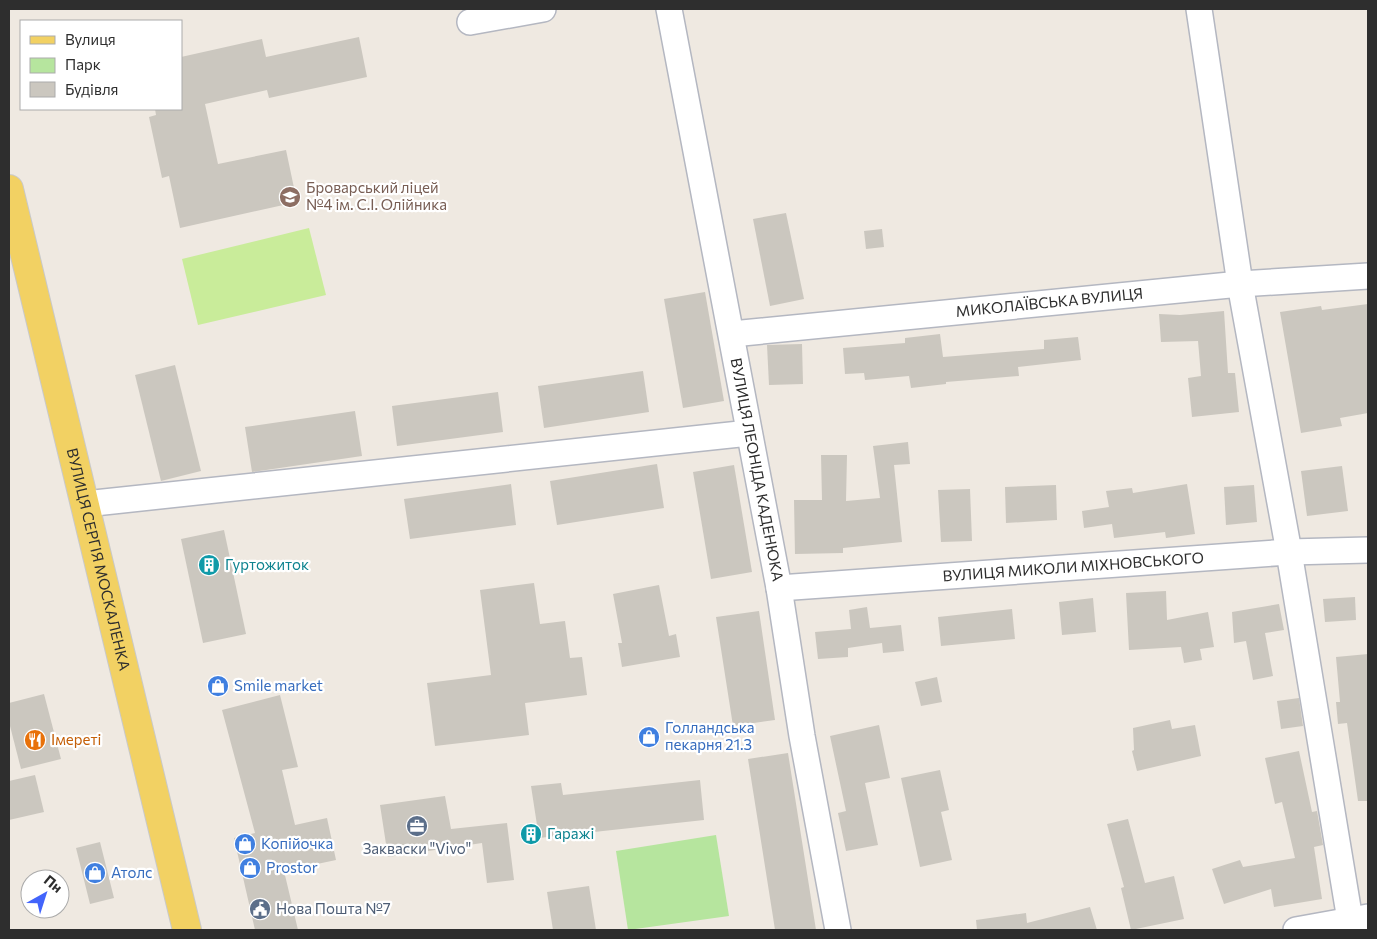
<svg xmlns="http://www.w3.org/2000/svg" width="1377" height="939" font-family="Commissioner,sans-serif">
	<style>
		.green { fill: #b6e59e }
		.pitch { fill: #c9ec9a }
		.building { fill: #cbc7bf }
		.lines { fill: none; stroke-linecap: round; stroke-linejoin: round }
		.minor-casing { stroke: #b4b7c1; stroke-width: 28 }
		.major-casing { stroke: #c9c9c9; stroke-width: 30 }
		.minor { stroke: #fff; stroke-width: 25 }
		.major { stroke: #f2d163; stroke-width: 28 }
		.labels { text-anchor: middle; stroke-width: 4.5; stroke-linejoin: round; paint-order: stroke }
		.education-label { font-size: 15px; fill: #785e54; stroke: #fff; text-anchor: start }
		.street-label { font-size: 15px; fill: #2e2e2e; stroke: #fff }
		.culture-label { font-size: 15px; fill: #0d838f; stroke: #fff; text-anchor: start }
		.shop-label { font-size: 15px; fill: #366cbe; stroke: #fff; text-anchor: start }
		.food-label { font-size: 15px; fill: #c56008; stroke: #fff; text-anchor: start }
		.service-label { font-size: 15px; fill: #4e5e75; stroke: #fff }
	</style>
	<rect width="100%" height="100%" fill="#efe9e1"/>
	<polygon class="green" points="716,835 729,916 628,930 616,851"/>
	<polygon class="pitch" points="309,228 326,295 198,325 182,259"/>
	<g class="building">
		<polygon points="359,37 367,77 269,98 267,90 205,104 218,164 286,150 297,202 180,228 169,176 162,178 149,117 156,115 155,109 181,109 181,57 262,39 266,57"/>
		<polygon points="786,213 804,299 770,306 753,219"/>
		<polygon points="882,229 884,247 866,249 864,231"/>
		<polygon points="705,292 724,401 683,408 664,299"/>
		<polygon points="1368,304 1368,413 1340,418 1342,426 1301,433 1280,312 1321,306 1322,310"/>
		<polygon points="1224,311 1228,373 1235,373 1239,412 1192,417 1188,378 1201,376 1198,341 1161,342 1159,314 1180,315"/>
		<polygon points="940,334 943,357 1044,349 1044,340 1078,337 1081,360 1018,367 1019,376 946,382 946,384 911,388 909,376 865,380 864,373 845,374 843,348 905,343 905,338"/>
		<polygon points="802,344 803,384 769,385 767,345"/>
		<polygon points="175,365 201,471 161,481 135,375"/>
		<polygon points="643,371 649,412 544,428 538,386"/>
		<polygon points="498,392 503,432 397,446 392,406"/>
		<polygon points="355,411 362,456 252,472 245,427"/>
		<polygon points="908,442 910,464 894,465 902,542 843,548 843,553 795,554 794,500 822,500 821,455 847,455 846,501 880,498 873,446"/>
		<polygon points="657,464 664,508 557,525 550,481"/>
		<polygon points="734,465 752,572 711,579 693,472"/>
		<polygon points="1342,466 1348,511 1307,516 1301,471"/>
		<polygon points="511,484 516,525 410,539 404,499"/>
		<polygon points="1187,484 1195,534 1166,538 1165,532 1114,538 1112,524 1084,528 1082,511 1109,507 1106,491 1132,488 1133,493"/>
		<polygon points="1056,485 1057,520 1006,523 1005,487"/>
		<polygon points="1254,485 1257,522 1226,525 1224,487"/>
		<polygon points="970,489 972,541 941,542 938,490"/>
		<polygon points="224,530 246,634 203,643 181,539"/>
		<polygon points="534,583 540,624 565,621 570,658 582,657 587,695 525,703 529,735 435,746 427,683 491,675 480,590"/>
		<polygon points="659,585 669,636 676,634 680,657 622,667 618,643 622,643 613,594"/>
		<polygon points="1166,591 1167,620 1208,612 1214,647 1200,649 1202,660 1184,663 1181,647 1129,650 1126,593"/>
		<polygon points="1355,597 1356,620 1325,622 1323,599"/>
		<polygon points="1093,598 1096,632 1062,635 1059,602"/>
		<polygon points="1279,604 1284,630 1265,633 1273,676 1253,680 1246,641 1234,643 1232,612"/>
		<polygon points="867,607 870,628 901,625 904,651 883,653 882,643 848,648 848,657 818,659 815,632 851,629 849,610"/>
		<polygon points="1012,609 1015,639 941,646 938,617"/>
		<polygon points="759,611 775,720 733,726 716,617"/>
		<polygon points="1368,654 1368,801 1358,801 1347,723 1338,724 1336,702 1340,702 1336,657"/>
		<polygon points="937,677 942,702 921,706 915,682"/>
		<polygon points="44,694 61,759 21,769 9,722 9,703"/>
		<polygon points="280,695 298,767 282,770 295,825 327,818 336,860 284,871 298,930 255,930 234,838 255,833 222,710"/>
		<polygon points="1299,698 1303,726 1281,729 1277,701"/>
		<polygon points="1170,720 1172,729 1195,725 1201,756 1137,771 1132,751 1134,750 1133,728"/>
		<polygon points="879,725 890,778 865,783 878,845 846,851 838,813 846,811 830,736"/>
		<polygon points="1299,751 1312,812 1317,811 1323,845 1314,847 1322,899 1274,907 1271,889 1224,904 1212,869 1240,860 1243,867 1295,858 1282,802 1275,804 1265,758"/>
		<polygon points="788,753 816,930 775,930 773,917 748,759"/>
		<polygon points="940,770 949,810 941,812 952,860 920,867 901,778"/>
		<polygon points="35,775 44,812 9,820 9,781"/>
		<polygon points="700,780 704,820 539,838 531,786 561,783 563,795"/>
		<polygon points="445,796 451,829 507,823 514,880 487,883 482,843 388,857 380,805"/>
		<polygon points="1128,819 1145,883 1174,876 1184,919 1131,930 1121,888 1124,887 1107,824"/>
		<polygon points="100,842 114,898 90,904 76,848"/>
		<polygon points="589,886 596,930 553,930 547,892"/>
		<polygon points="1090,907 1097,930 977,930 976,920 1026,913 1027,923"/>
	</g>
	<g class="lines">
		<g class="minor-casing">
			<g id="minor">
				<path id="s1" d="M669,9L779,588L802,736L838,930"/>
				<polyline points="1199,9 1240,284 1289,552 1350,920"/>
				<polyline points="470,22 543,9"/>
				<path id="s2" d="M732,334L1240,284L1368,276"/>
				<polyline points="85,504 749,433"/>
				<path id="s3" d="M779,588L1289,552L1368,550"/>
				<polyline points="1296,930 1368,917"/>
			</g>
		</g>
		<g class="major-casing">
			<g id="major">
				<path id="s4" d="M9,189L187,930"/>
			</g>
		</g>
		<use href="#minor" class="minor"/>
		<use href="#major" class="major"/>
	</g>
	<defs>
		<g id="school-disc" transform="scale(1.125)"><circle r="9.5" fill="#8d6e63" stroke="#fff"/><path d="M0-5L7-2L0 1L-7-2ZM-4 1L0 2.5L4 1V4Q0 6-4 4Z" fill="#fff"/></g>
		<g id="building-disc" transform="scale(1.125)"><circle r="9.5" fill="#0f9aa8" stroke="#fff"/><path d="M-4-6H4V6H1V3H-1V6H-4ZM-2.5-4.3h1.7v1.8h-1.7ZM.8-4.3h1.7v1.8H.8ZM-2.5-1h1.7V.8h-1.7ZM.8-1h1.7V.8H.8Z" fill="#fff"/></g>
		<g id="shop-disc" transform="scale(1.125)"><circle r="9.5" fill="#3f7fe0" stroke="#fff"/><path d="M-5-2.5h2.3a2.7 3.5 0 0 1 5.4 0H5L5.5 6h-11ZM-1.5-2.5h3a1.5 2.3 0 0 0-3 0Z" fill="#fff"/></g>
		<g id="restaurant-disc" transform="scale(1.125)"><circle r="9.5" fill="#e8710a" stroke="#fff"/><path d="M-5-6h1v4h1v-4h1v4h1v-4h1v5L-1.5 .5V6h-2V.5L-5-1ZM5-6V6H3V1.5H1.5Q1.5-4 5-6Z" fill="#fff"/></g>
		<g id="office-disc" transform="scale(1.125)"><circle r="9.5" fill="#5c6f8a" stroke="#fff"/><path d="M-6-3h4V-5.5h4V-3h4V5H-6ZM-1-4.5V-3h2v-1.5ZM-6 0V1H6V0Z" fill="#fff"/></g>
		<g id="civic-disc" transform="scale(1.125)"><circle r="9.5" fill="#5c6f8a" stroke="#fff"/><path d="M-.6-6.5H3V-4.5H.6V-3L4-1V1h2V6H-6V1h2V-1L-.6-3ZM-1.2 2.5V6h2.4V2.5Z" fill="#fff"/></g>
	</defs>
	<g fill-rule="evenodd">
		<use href="#school-disc" x="290" y="197"/>
		<use href="#building-disc" x="209" y="565"/>
		<use href="#shop-disc" x="218" y="686"/>
		<use href="#shop-disc" x="649" y="737"/>
		<use href="#restaurant-disc" x="35" y="740"/>
		<use href="#office-disc" x="417" y="826"/>
		<use href="#building-disc" x="531" y="834"/>
		<use href="#shop-disc" x="245" y="844"/>
		<use href="#shop-disc" x="250" y="868"/>
		<use href="#shop-disc" x="95" y="873"/>
		<use href="#civic-disc" x="260" y="909"/>
	</g>
	<g class="labels">
		<g class="education-label">
			<text x="306" y="193">Броварський ліцей<tspan x="306" dy="17">№4 ім. С.І. Олійника</tspan></text>
		</g>
		<g class="street-label">
			<text dy="5" stroke="none"><textPath href="#s2" startOffset="319">МИКОЛАЇВСЬКА ВУЛИЦЯ</textPath></text>
			<text dy="5" stroke="none"><textPath href="#s1" startOffset="469">ВУЛИЦЯ ЛЕОНІДА КАДЕНЮКА</textPath></text>
			<text dy="5" stroke="none"><textPath href="#s4" startOffset="381">ВУЛИЦЯ СЕРГІЯ МОСКАЛЕНКА</textPath></text>
			<text dy="5" stroke="none"><textPath href="#s3" startOffset="295">ВУЛИЦЯ МИКОЛИ МІХНОВСЬКОГО</textPath></text>
		</g>
		<g class="culture-label">
			<text x="225" y="570">Гуртожиток</text>
			<text x="547" y="839">Гаражі</text>
		</g>
		<g class="shop-label">
			<text x="234" y="691">Smile market</text>
			<text x="665" y="733">Голландська<tspan x="665" dy="17">пекарня 21.3</tspan></text>
			<text x="261" y="849">Копійочка</text>
			<text x="266" y="873">Prostor</text>
			<text x="111" y="878">Атолс</text>
		</g>
		<g class="food-label">
			<text x="51" y="745">Імереті</text>
		</g>
		<g class="service-label">
			<text x="417" y="854">Закваски "Vivo"</text>
			<text x="276" y="914" text-anchor="start">Нова Пошта №7</text>
		</g>
	</g>
	<rect width="1377" height="939" fill="none" stroke="#2e2e2e" stroke-width="20"/>
	<rect x="20" y="20" width="162" height="90" fill="#ffffff" stroke="#ababab"/>
	<rect x="30" y="36" width="25" height="8" fill="#f2d163" stroke="#ababab"/>
	<text x="65" y="45" font-size="15" fill="#2e2e2e">Вулиця</text>
	<rect x="30" y="58" width="25" height="15" fill="#b6e59e" stroke="#ababab"/>
	<text x="65" y="70" font-size="15" fill="#2e2e2e">Парк</text>
	<rect x="30" y="82" width="25" height="15" fill="#cbc7bf" stroke="#ababab"/>
	<text x="65" y="95" font-size="15" fill="#2e2e2e">Будівля</text>
	<g transform="translate(45 894) rotate(39)"><circle r="24" fill="#ffffff" stroke="#ababab"/>
	<path d="M0-4L9 19L0 12L-9 19Z" fill="#4264fb"/>
	<text y="-8" font-size="14" font-weight="bold" text-anchor="middle" fill="#2e2e2e">Пн</text>
	</g>
</svg>
